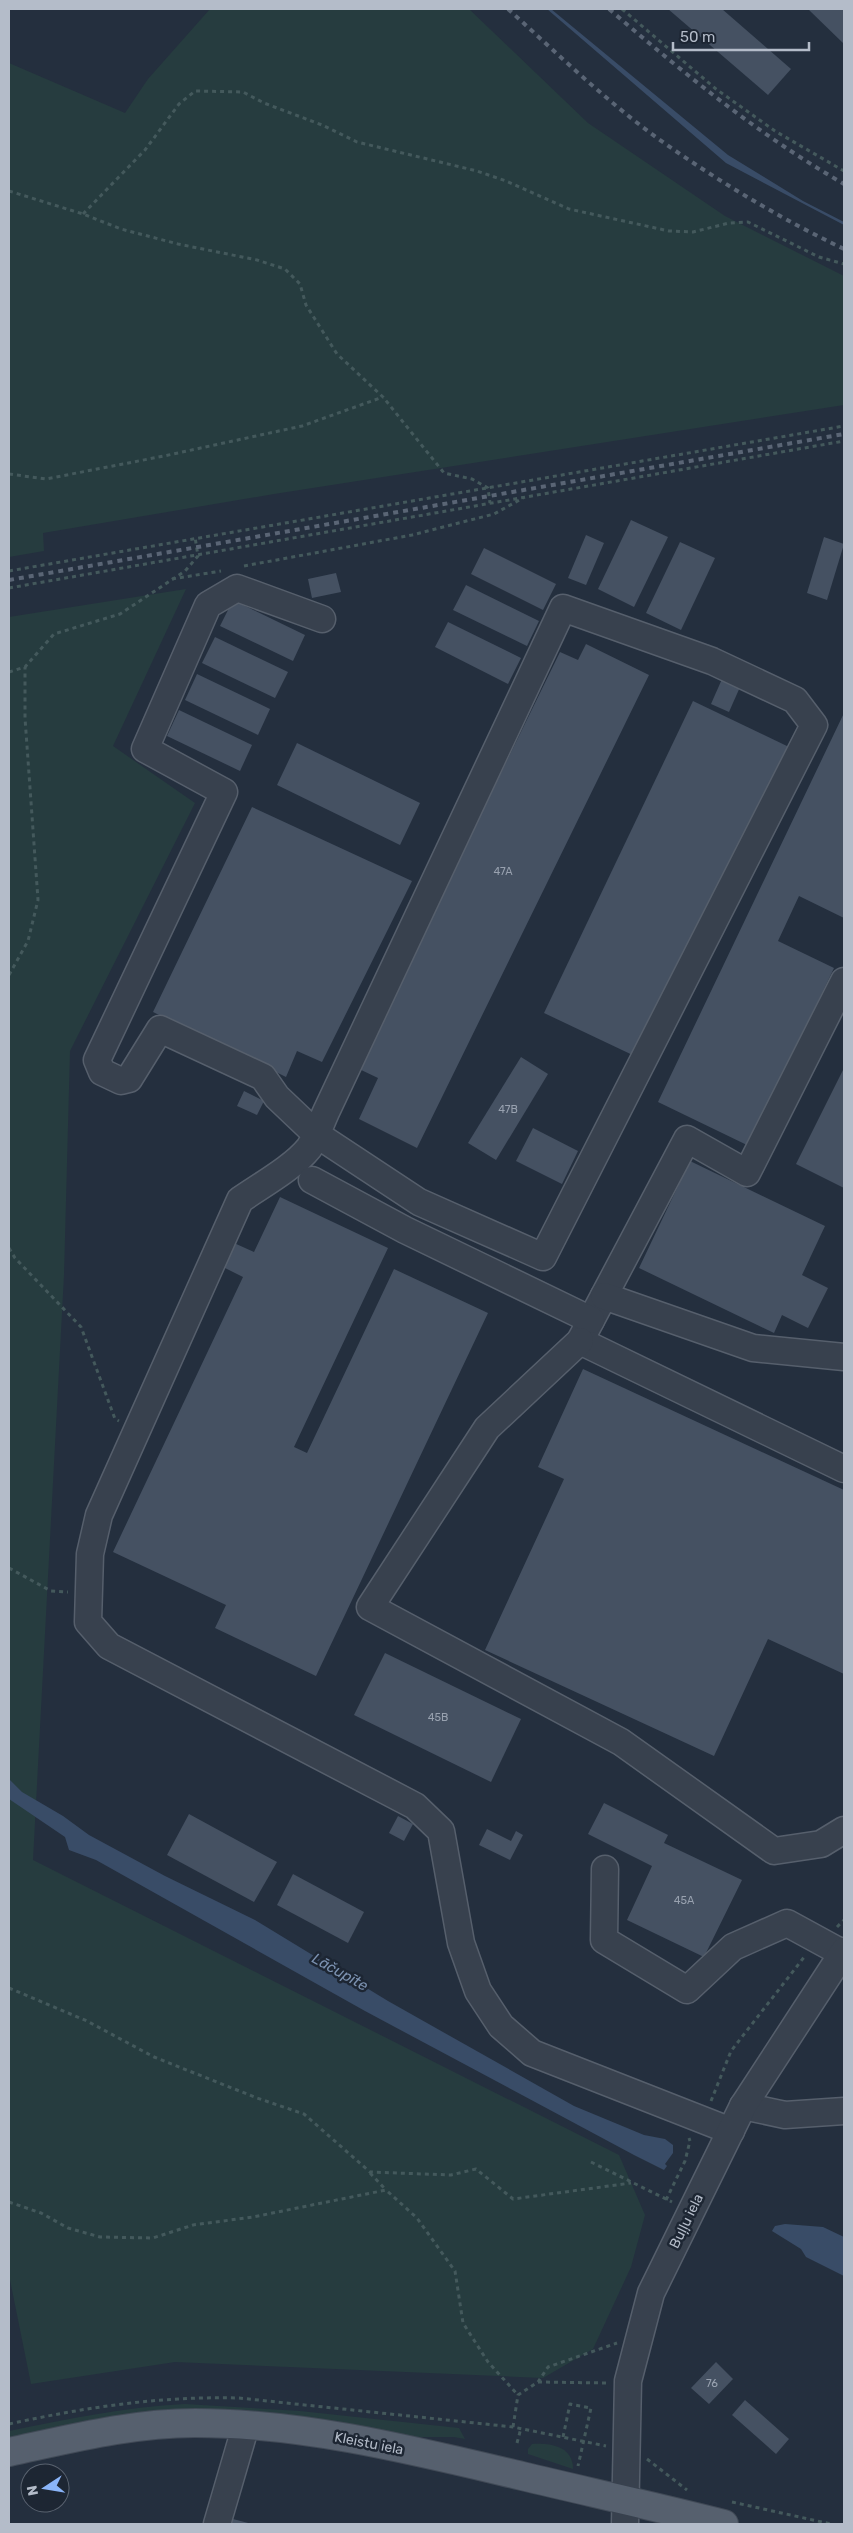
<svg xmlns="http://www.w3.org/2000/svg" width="853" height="2533" font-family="Rubik,sans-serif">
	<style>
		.green { fill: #263c3f }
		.water { fill: #394c67 }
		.building { fill: #455162 }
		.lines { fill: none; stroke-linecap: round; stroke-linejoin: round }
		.minor-casing { stroke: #565f6c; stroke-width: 29 }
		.major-casing { stroke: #414a57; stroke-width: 30 }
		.path { stroke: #44595c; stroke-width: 3; stroke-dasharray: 4 4; stroke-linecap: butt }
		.minor { stroke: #38414e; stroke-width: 26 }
		.major { stroke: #56606e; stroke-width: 28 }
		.rail { stroke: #5a6575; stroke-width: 4; stroke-dasharray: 5 5; stroke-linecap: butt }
		.labels { text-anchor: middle; stroke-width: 5; stroke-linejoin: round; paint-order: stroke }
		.number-label { font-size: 11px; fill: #98a1af }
		.street-label { font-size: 14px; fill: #b4bcc9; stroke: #1d2633 }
		.water-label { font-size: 15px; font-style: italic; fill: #7c92b1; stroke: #1d2633 }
	</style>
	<rect width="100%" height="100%" fill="#242f3e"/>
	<g class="green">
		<polygon points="210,9 469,9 588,123 725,216 844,276 844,405 274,494 43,533 44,551 9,557 9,63 125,113 148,79"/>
		<polygon points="186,589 113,746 195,803 70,1051 64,1275 33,1860 619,2155 645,2215 631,2267 593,2349 543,2378 175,2362 31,2384 9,2275 9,617"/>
		<path d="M185,2404L300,2411L459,2428L465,2439L454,2437H410L364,2427L9,2443V2431C67,2419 125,2407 185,2404Z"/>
		<path d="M532,2444C552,2443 573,2447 573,2469L528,2454V2449Z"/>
	</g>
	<g class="water">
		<polygon points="547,9 551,9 728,155 803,201 844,222 844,225 726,163"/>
		<polygon points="9,1779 22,1792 63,1816 89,1835 165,1876 255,1920 388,2001 574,2106 644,2135 665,2139 673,2145 673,2153 665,2164 667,2166 664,2170 634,2155 365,2011 96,1860 69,1850 65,1837 9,1799"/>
		<polygon points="785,2224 823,2227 844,2237 844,2276 806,2257 801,2249 772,2231 775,2226"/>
	</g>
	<g class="building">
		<polygon points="668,9 722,9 791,69 768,95"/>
		<polygon points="808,9 844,9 844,44"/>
		<polygon points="631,520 668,537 634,607 598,589"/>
		<polygon points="586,535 604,543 586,585 568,578"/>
		<polygon points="824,537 844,544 827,600 807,593"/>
		<polygon points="680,542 715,558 681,630 646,613"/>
		<polygon points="484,548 556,584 543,610 471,574"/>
		<polygon points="336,573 341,592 312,598 308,579"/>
		<polygon points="466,585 539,621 527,646 453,610"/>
		<polygon points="233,600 305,635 293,661 220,626"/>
		<polygon points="448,622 521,658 508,684 435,647"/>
		<polygon points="215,637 288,672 275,698 202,663"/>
		<polygon points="586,644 649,675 417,1148 359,1119 378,1078 357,1068 560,652 578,660"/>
		<polygon points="197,674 270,709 258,735 185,700"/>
		<polygon points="722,679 740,687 729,712 711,704"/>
		<polygon points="693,701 789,747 641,1059 544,1013"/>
		<polygon points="179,710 252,745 240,771 167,736"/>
		<polygon points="844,713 844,918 799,896 778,941 834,968 749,1146 658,1102"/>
		<polygon points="297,743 420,803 400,845 277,785"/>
		<polygon points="252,807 412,881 322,1062 297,1051 286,1077 153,1012"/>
		<polygon points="521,1057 548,1074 496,1160 468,1143"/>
		<polygon points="844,1068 844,1188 796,1164"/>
		<polygon points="244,1091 264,1101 257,1115 237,1106"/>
		<polygon points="533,1128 578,1151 562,1184 516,1161"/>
		<polygon points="690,1161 825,1226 802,1275 828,1288 808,1328 782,1315 774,1333 639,1268"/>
		<polygon points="280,1197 388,1248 294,1447 307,1453 394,1269 488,1313 316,1676 215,1628 226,1605 113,1552 243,1277 223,1267 234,1243 254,1252"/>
		<polygon points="583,1369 844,1490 844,1674 768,1639 714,1756 485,1650 564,1479 538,1467"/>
		<polygon points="385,1653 521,1719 491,1782 354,1715"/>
		<polygon points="604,1803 668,1835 664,1843 742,1880 704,1957 627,1920 652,1866 588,1834"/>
		<polygon points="189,1814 277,1862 254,1902 167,1855"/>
		<polygon points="398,1816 413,1824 404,1841 389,1833"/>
		<polygon points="487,1829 511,1841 516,1831 523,1835 510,1860 479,1845"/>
		<polygon points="293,1874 364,1912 348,1943 277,1905"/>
		<polygon points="716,2362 733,2379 709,2404 691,2388"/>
		<polygon points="745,2400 789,2439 776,2454 732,2415"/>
		<polygon points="233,2519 252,2524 231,2524"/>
	</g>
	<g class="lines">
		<g class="minor-casing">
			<g id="minor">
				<path d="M322,619L237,588L208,605L145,749L224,792L97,1060L102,1072L121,1081L129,1079L160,1029L263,1077L277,1097L316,1134L419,1202L543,1257L814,725L795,700L712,661L563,608L326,1112C321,1123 316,1138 309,1148C294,1167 260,1186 240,1200L99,1515L90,1554L88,1622L109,1646L415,1806L441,1831L461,1943L478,1991L501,2026L532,2053L731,2131"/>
				<polyline points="844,981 747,1173 687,1139 580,1341 844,1469"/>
				<polyline points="312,1180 405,1230 591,1320"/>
				<polyline points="604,1296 753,1348 844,1357"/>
				<polyline points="580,1341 487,1428 370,1607 621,1742 774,1851 821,1844 844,1830"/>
				<polyline points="605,1869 604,1940 687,1990 733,1947 787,1923 842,1953"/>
				<polyline points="743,2106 785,2115 844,2111"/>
				<polyline points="217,2524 246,2425"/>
				<polyline points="625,2524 628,2381 651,2293 743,2106 844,1951"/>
			</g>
		</g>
		<g class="major-casing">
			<path id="major" d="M9,2452C70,2439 132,2423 195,2423C305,2423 416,2451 522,2476C589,2492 657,2507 724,2524"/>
		</g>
		<g class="path">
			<polyline points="622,9 716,89 775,131 844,171"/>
			<polyline points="9,191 83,214 121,229 178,244 257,260 285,269 300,284 306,305 337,354 383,397 444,473 472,479 488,488 490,503"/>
			<polyline points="83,214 145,150 179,104 195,91 243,92 264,103 322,125 357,142 477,171 506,181 569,209 669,231 693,232 729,223 748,222 819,257 844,264"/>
			<polyline points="9,474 46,479 164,456 302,426 383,397"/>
			<polyline points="244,566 412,535 494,514 523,498"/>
			<polyline points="9,571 844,426"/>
			<polyline points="172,579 221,571"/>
			<polyline points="9,588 844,441"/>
			<polyline points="9,672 25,667 54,634 120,614 185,571 198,556 195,537"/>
			<polyline points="9,975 28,941 38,900 25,718 25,667"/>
			<polyline points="9,1248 15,1258 81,1327 115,1419 119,1421"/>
			<polyline points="9,1568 51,1591 68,1592"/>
			<polyline points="837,1927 844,1920"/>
			<polyline points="9,1988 87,2021 154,2057 257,2098 304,2114 370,2172 451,2175 476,2169 513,2199 631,2183"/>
			<polyline points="711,2101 731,2051 805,1956"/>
			<polyline points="591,2162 672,2202"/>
			<polyline points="370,2173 386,2190"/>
			<polyline points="666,2200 685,2161 690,2141 689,2138"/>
			<polyline points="9,2202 41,2213 68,2228 100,2237 153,2238 193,2225 253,2217 386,2190 417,2218 455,2271 463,2323 488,2362 518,2395"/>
			<polyline points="538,2382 607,2383"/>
			<path d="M9,2424C87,2407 160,2396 239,2398L513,2427L606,2446"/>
			<polyline points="513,2427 518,2395 538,2382 548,2367 617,2343"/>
			<polyline points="563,2437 570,2404 591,2408 578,2466"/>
			<polyline points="517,2443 521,2428"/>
			<polyline points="647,2459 687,2490"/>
			<polyline points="732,2502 831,2524"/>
		</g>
		<use href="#minor" class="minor"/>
		<use href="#major" class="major"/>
		<g class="rail">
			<path d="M508,9C559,55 610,105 667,145C723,184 783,220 844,249"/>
			<path d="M609,9C686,75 756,133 844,184"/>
			<polyline points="9,580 844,434"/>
		</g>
	</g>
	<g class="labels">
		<g class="number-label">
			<text x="503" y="875">47A</text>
			<text x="508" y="1113">47B</text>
			<text x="438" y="1721">45B</text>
			<text x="684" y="1904">45A</text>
			<text x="712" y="2387">76</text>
		</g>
		<g class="street-label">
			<text transform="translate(686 2221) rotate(-64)" y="5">Buļļu iela</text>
			<text transform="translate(369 2443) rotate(11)" y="5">Kleistu iela</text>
		</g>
		<g class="water-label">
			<text transform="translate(340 1972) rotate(29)" y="5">Lāčupīte</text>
		</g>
	</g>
	<rect width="853" height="2533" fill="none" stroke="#b4bcc9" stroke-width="20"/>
	<g transform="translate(45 2488) rotate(258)"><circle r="24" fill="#1d2633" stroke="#59626f"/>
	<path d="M0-4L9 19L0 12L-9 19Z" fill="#8ab4f8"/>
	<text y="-8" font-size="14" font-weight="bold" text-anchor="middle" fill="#b4bcc9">N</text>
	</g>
	<path d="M673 42v8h136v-8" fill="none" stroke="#b4bcc9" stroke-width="2.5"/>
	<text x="680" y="42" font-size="15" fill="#b4bcc9" stroke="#1d2633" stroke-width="4" paint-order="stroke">50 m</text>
</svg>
